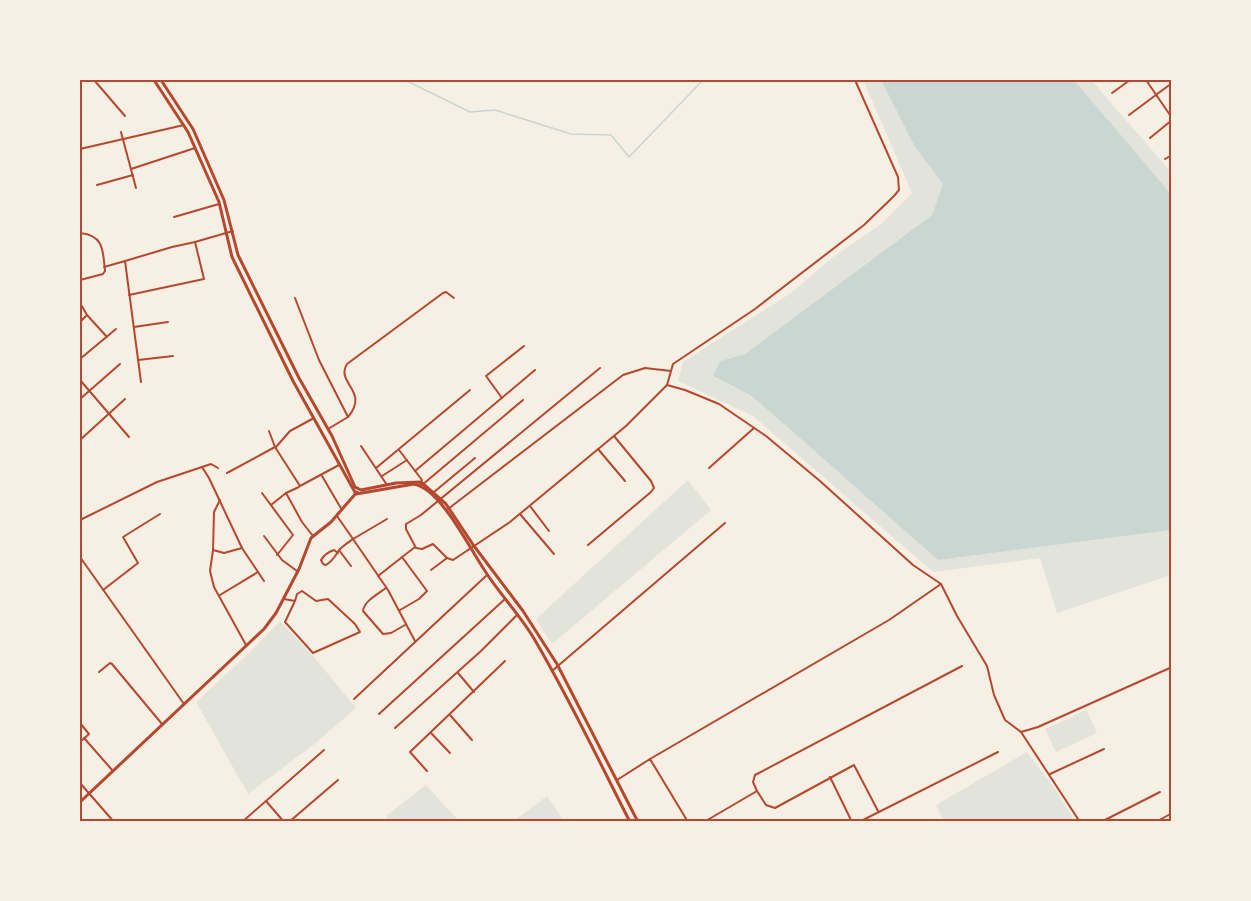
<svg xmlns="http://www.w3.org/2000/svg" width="1251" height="901" font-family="'Noto Sans',sans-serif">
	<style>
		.green { fill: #e2e4dc }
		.water { fill: #c9d6d2 }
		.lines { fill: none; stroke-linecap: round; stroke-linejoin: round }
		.stream { stroke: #c9d6d2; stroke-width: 1.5 }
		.minor { stroke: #b5482f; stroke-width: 2 }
		.tertiary { stroke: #b5482f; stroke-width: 3 }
		.secondary { stroke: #b5482f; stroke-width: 3 }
		.neatline { fill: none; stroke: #b5482f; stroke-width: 2 }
	</style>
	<rect width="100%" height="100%" fill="#f6efe4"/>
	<g class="green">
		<polygon points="863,80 881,80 915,147 943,184 932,215 745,354 720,361 713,376 752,396 938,560 1171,530 1171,575 1057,613 1040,558 933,572 753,416 678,381 683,362 791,293 833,257 881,224 912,193"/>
		<polygon points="1074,80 1091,80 1171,172 1171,194"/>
		<polygon points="688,480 711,510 552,644 536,619"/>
		<polygon points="280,621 314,657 356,708 317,742 248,794 196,702 247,655"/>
		<polygon points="1086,710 1097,733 1056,752 1045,729"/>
		<polygon points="1027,752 1055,789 1075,821 944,821 936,805"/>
		<polygon points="426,785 459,821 390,821 386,816"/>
		<polygon points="547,796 564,821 514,821"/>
	</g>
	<polygon class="water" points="881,80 1074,80 1171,194 1171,530 938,560 752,396 713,376 720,361 745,354 932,215 943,184 915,147"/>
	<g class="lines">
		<polyline class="stream" points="405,80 470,112 495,110 571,134 611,135 629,157 703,80"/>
		<g class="minor">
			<polyline points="94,80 125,116"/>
			<polyline points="1146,80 1172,118"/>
			<polyline points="1112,93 1130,80"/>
			<polyline points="1129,115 1172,83"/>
			<polyline points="121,132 136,188"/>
			<polyline points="1150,138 1172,120"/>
			<polyline points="80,149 184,125"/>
			<polyline points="1165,159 1172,155"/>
			<polyline points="131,169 195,148"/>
			<polyline points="97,185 133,175"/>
			<polyline points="174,217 219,204"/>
			<path d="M80,233C104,235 103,251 105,271L103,274L80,280"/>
			<polyline points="104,267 125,261"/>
			<polyline points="129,295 204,279 195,242 233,231"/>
			<polyline points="295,298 319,360 348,417 328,429"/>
			<polyline points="80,303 87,315 107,337"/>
			<polyline points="80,322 86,316"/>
			<polyline points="134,327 168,322"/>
			<polyline points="80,359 116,329"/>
			<polyline points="138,360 173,356"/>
			<polyline points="600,368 421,515 406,524 406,529 416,548 422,549 433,544 447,558 453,560 510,522 626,426 667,385 673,364 755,309 864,225 894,196 899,190 898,177 855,80"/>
			<polyline points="80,380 129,437"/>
			<polyline points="141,382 125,261 172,247 195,242"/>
			<polyline points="667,385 685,390 719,404 766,436 820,481 913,565 941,584 957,616 987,666 994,695 1005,720 1021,732 1038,727 1172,667"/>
			<polyline points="502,398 486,376 524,346"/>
			<polyline points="80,399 120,364"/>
			<path d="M348,417C370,391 335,383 347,364L443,293L446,292L454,298"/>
			<polyline points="269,431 275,447"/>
			<polyline points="80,440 125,399"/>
			<polyline points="361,446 387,485"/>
			<polyline points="276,447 290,431 314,418"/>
			<polyline points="598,449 625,481"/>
			<polyline points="399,450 422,480 420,485"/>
			<polyline points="202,467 209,478 242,548"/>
			<polyline points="376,468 470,390"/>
			<polyline points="709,468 754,428"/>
			<polyline points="415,471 535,370"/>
			<polyline points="227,473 275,447 300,486 339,465"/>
			<polyline points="322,476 342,510"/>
			<polyline points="382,476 407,460"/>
			<polyline points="422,485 523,400"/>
			<polyline points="434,492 475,458"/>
			<polyline points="262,493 293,535 277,555"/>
			<polyline points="286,493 302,522 313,536"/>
			<polyline points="220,500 214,512 213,550 210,571 214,587 246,645"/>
			<polyline points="271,505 286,493 299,487"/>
			<polyline points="530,506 549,531"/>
			<polyline points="448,509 623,375 645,368 671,371"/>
			<polyline points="520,514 554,554"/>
			<polyline points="337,516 353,539 387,519"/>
			<polyline points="80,520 157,482 211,464 218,468"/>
			<polyline points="264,536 282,560 297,571"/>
			<polyline points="588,545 651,492 654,488 651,481 614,436"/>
			<polyline points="213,550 224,553 242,548 264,581"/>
			<polyline points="339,550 351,566"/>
			<path d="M338,553L334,550C328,552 324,555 321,560L323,564L326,565C333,561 335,556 340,549C343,546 349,542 353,539L388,590L415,641"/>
			<polyline points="80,557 184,704"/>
			<polyline points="431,570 447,558"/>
			<polyline points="378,576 415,547"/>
			<path d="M386,588C378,594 364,601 363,611L383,634L391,633L405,625"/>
			<polyline points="103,590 138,563 123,537 160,514"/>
			<polyline points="220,595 258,572"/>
			<polyline points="284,599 295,601 297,594 302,591 316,601 328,599 355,624 360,632 313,653 285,622 295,601"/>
			<polyline points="400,610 419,599 427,591 402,557"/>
			<polyline points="552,671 725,523"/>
			<polyline points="99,672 110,663 112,664 162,724"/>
			<polyline points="458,673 474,692"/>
			<polyline points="354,699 487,575"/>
			<polyline points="379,714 505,599"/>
			<polyline points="450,715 472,740"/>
			<polyline points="80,723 89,734 80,742"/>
			<polyline points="395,728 481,651 517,615"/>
			<polyline points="1021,732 1080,822"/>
			<polyline points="431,733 450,753"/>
			<polyline points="84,738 113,771"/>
			<polyline points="650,759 889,620 941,584"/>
			<polyline points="427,771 410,752 505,661"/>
			<polyline points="1050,774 1104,749"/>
			<polyline points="830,777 852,822"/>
			<polyline points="617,780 650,759 688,822"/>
			<polyline points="80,783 114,822"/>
			<polyline points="757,791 766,805 775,808 854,765 878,811"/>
			<polyline points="266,801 284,822"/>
			<polyline points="242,822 324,750"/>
			<polyline points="289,822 338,780"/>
			<polyline points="704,822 757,791 753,782 755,775 962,666"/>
			<polyline points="859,822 998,752"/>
			<polyline points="1101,822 1160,792"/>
			<polyline points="1156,822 1172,813"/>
		</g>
		<polyline class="tertiary" points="80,802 264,629 276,613 299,569 311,538 331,522 357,492"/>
		<g class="secondary">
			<path d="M154,80L188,132L219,202L232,257L293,381L356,494L414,484C441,489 470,549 485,571C501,596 522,617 536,642C570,700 599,761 630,822"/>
			<polyline points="161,80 193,129 224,200 238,255 299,378 332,436 355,487 361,490 396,483 421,482 446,504 474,546 523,611 557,664 638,822"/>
		</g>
	</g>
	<rect width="1251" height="901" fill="none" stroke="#f6efe4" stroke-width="162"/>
	<rect x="81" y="81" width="1089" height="739" class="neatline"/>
</svg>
